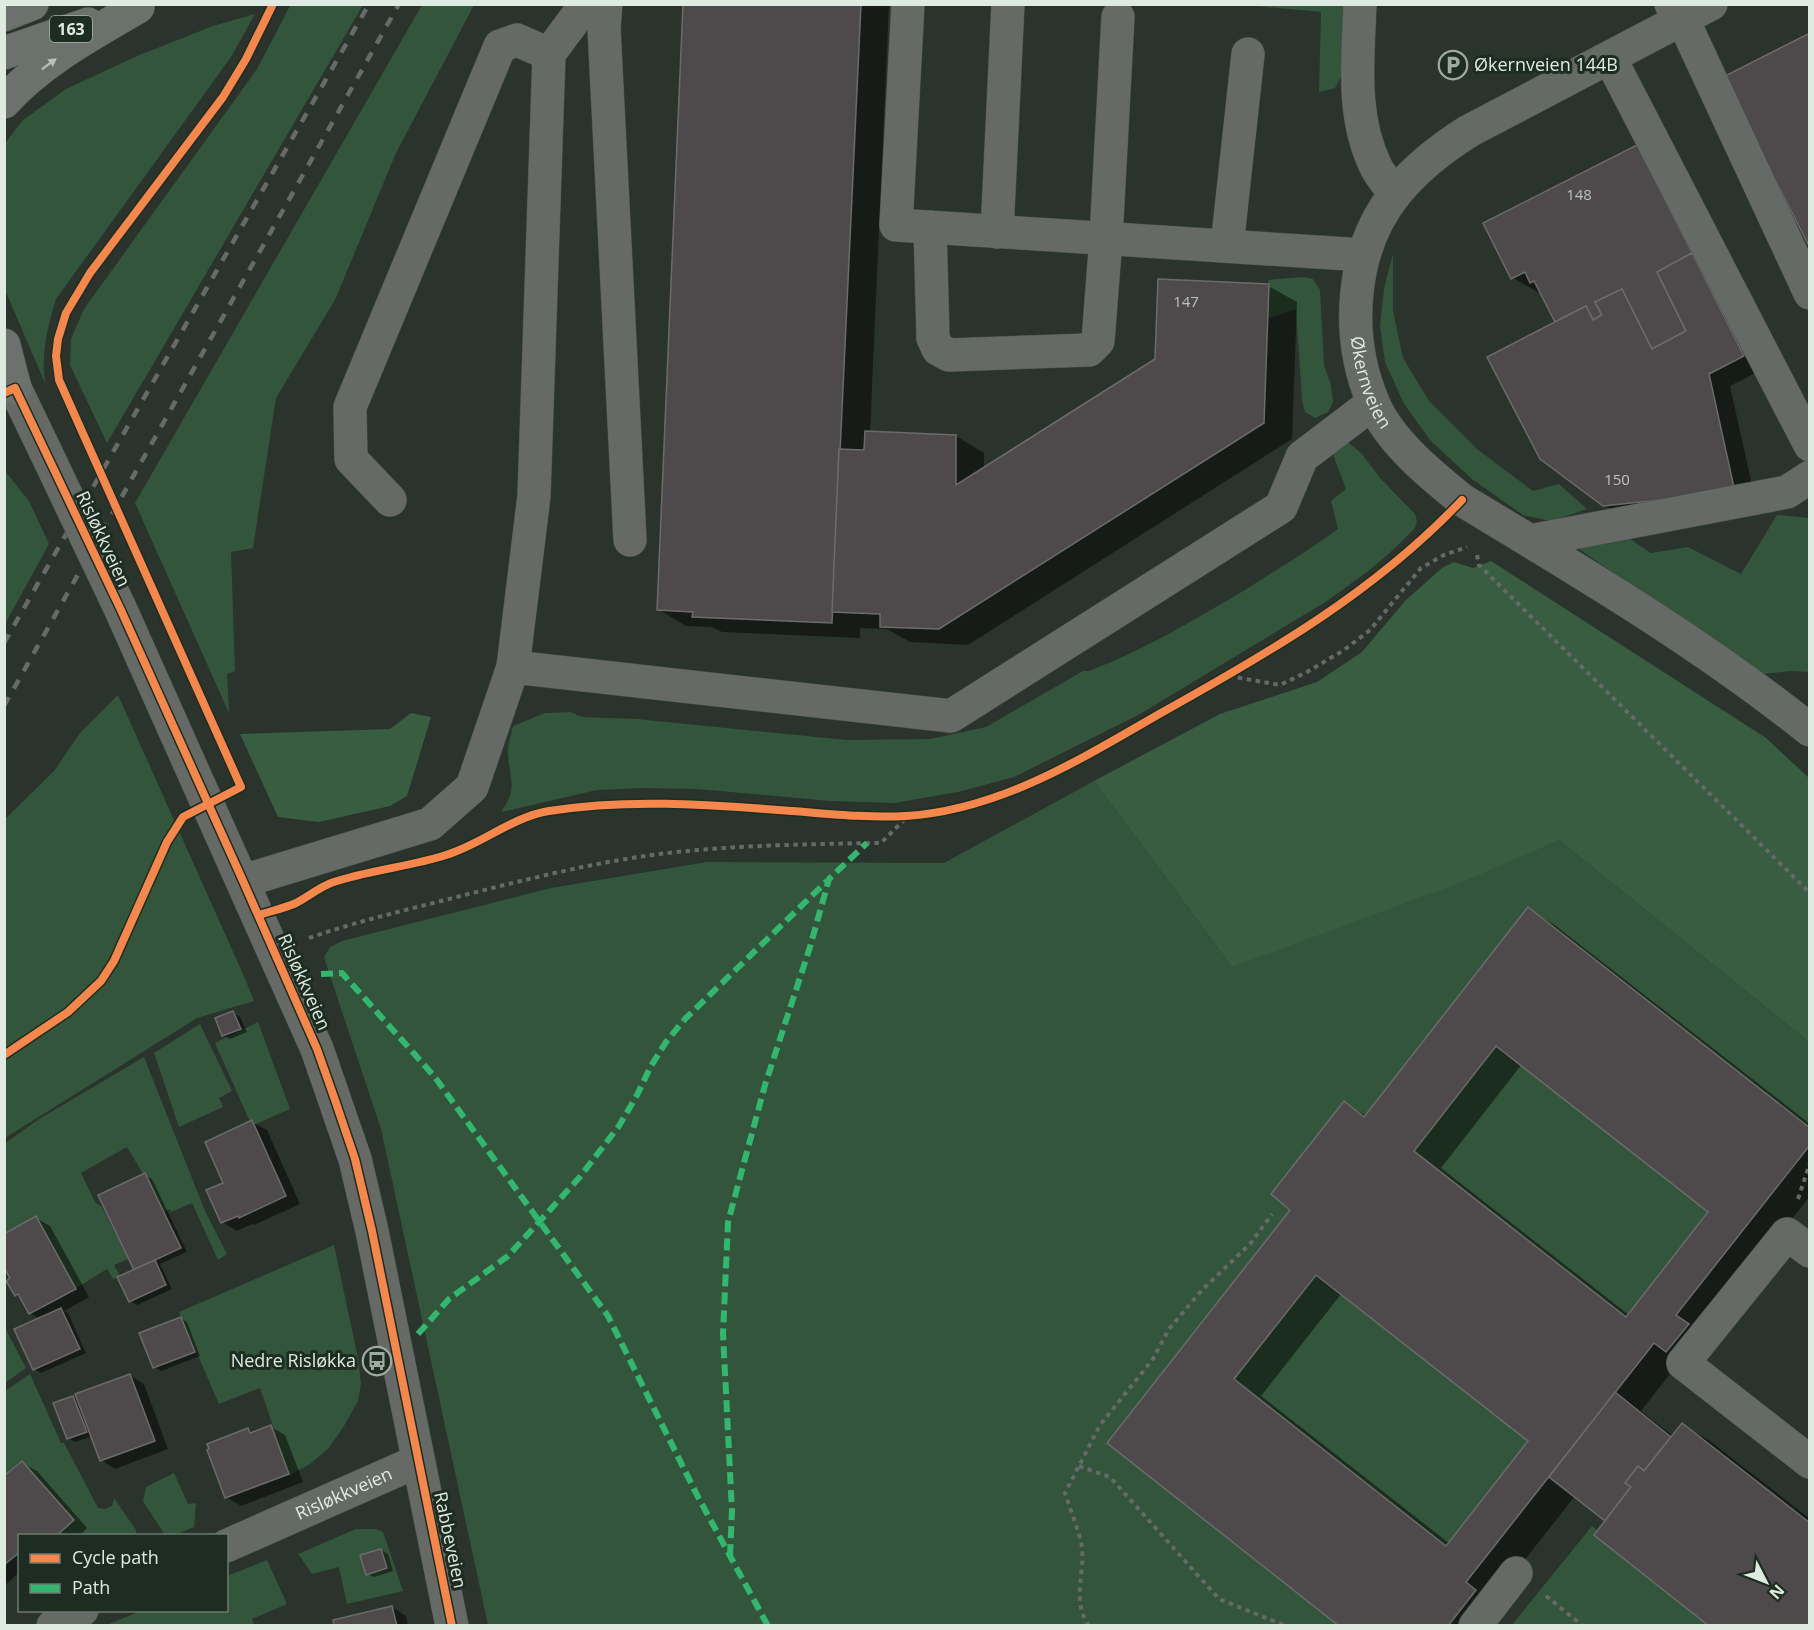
<svg xmlns="http://www.w3.org/2000/svg" width="1814" height="1630" font-family="'Open Sans',sans-serif">
	<style>
		.green { fill: #33553b }
		.forest { fill: #385d41 }
		.shadow { fill: #0007; fill-rule: evenodd }
		.building { fill: #4e494a; stroke: #6b6c6a; stroke-width: 1.5; fill-rule: evenodd }
		.lines { fill: none; stroke-linecap: round; stroke-linejoin: round }
		.minor-casing { stroke: #48504b; stroke-width: 34 }
		.highway-casing { stroke: #48504b; stroke-width: 34 }
		.path { stroke: #656a66; stroke-width: 4; stroke-dasharray: 4.5 4.5; stroke-linecap: butt }
		.minor { stroke: #666a67; stroke-width: 33 }
		.highway { stroke: #6b716d; stroke-width: 33 }
		.rail { stroke: #666b68; stroke-width: 4.5; stroke-dasharray: 10 10; stroke-linecap: butt }
		.minor-bridge-casing { stroke: #48504b; stroke-width: 34; stroke-linecap: butt }
		.minor-bridge { stroke: #666a67; stroke-width: 33 }
		.quiet { stroke: #33b770; stroke-width: 6; stroke-dasharray: 12 6; stroke-linecap: butt }
		.cycleway-casing { stroke: #1d2d21; stroke-width: 11 }
		.cycleway { stroke: #f5874c; stroke-width: 8 }
		.oneway { fill: #b6c0b8 }
		.labels { text-anchor: middle; stroke-width: 6; stroke-linejoin: round; paint-order: stroke }
		.number-label { font-size: 15px; fill: #bbc2bb }
		.shield { fill: #1d2d21; stroke: #a5b1a7; stroke-width: 1.5 }
		.shield-label { font-size: 16px; font-weight: bold; fill: #dfeae1 }
		.poi-label { font-size: 18px; fill: #dfeae1; stroke: #1d2d21; text-anchor: start }
		.street-label { font-size: 18px; fill: #dfeae1; stroke: #1d2d21 }
	</style>
	<rect width="100%" height="100%" fill="#2a342d"/>
	<g class="green">
		<polygon points="291,4 363,5 107,443 70,365 71,339 84,309 257,69"/>
		<polygon points="422,5 474,5 396,153 335,300 276,398 253,548 231,552 235,671 227,674 229,713 135,503"/>
		<polygon points="1246,5 1345,5 1343,73 1335,88 1319,92 1321,12"/>
		<path d="M255,14L231,57L56,299C47,330 41,351 45,383L5,290L6,142L23,120L66,89L137,56L213,26Z"/>
		<polygon points="1393,254 1393,311 1403,358 1429,401 1477,449 1533,491 1559,484 1587,509 1551,521 1523,515 1472,479 1431,441 1404,404 1385,362 1380,326 1384,289"/>
		<polygon points="1303,277 1313,279 1320,290 1324,365 1331,385 1333,402 1328,412 1315,418 1305,412 1302,400 1296,309 1269,318 1268,280"/>
		<path d="M1348,442L1362,454L1380,478L1415,514L1417,521L1415,528L1395,548L1371,569L1327,601L1140,714L1014,777L958,792L894,803L830,801L697,789L641,788L597,790L501,812C518,789 510,780 508,755C507,746 511,735 513,726L545,713L570,712L582,717L637,719L847,740L930,739L986,727L1083,671H1089C1144,650 1194,620 1245,590C1276,570 1308,551 1338,529L1331,501L1346,489L1332,452Z"/>
		<polygon points="5,471 29,501 49,544 5,624"/>
		<polygon points="1777,515 1809,518 1809,672 1792,671 1761,674 1576,547 1615,529 1651,553 1688,547 1741,574"/>
		<polygon points="118,695 243,974 254,1001 197,1018 5,1138 5,819 54,771 80,733"/>
		<polygon points="1094,781 1232,967 1559,840 1809,1042 1809,1131 1394,1625 488,1625 381,1129 324,957 330,947 342,941 551,888 707,862 944,863"/>
		<polygon points="258,1022 290,1109 254,1125 250,1122 215,1043"/>
		<polygon points="200,1024 232,1091 219,1098 223,1107 179,1127 154,1053"/>
		<polygon points="144,1057 205,1211 227,1254 218,1260 192,1203 171,1212 170,1209 162,1213 143,1174 127,1147 81,1173 95,1202 102,1207 128,1259 114,1265 120,1276 113,1279 107,1269 73,1290 35,1218 5,1234 4,1144 39,1119"/>
		<polygon points="334,1245 358,1358 361,1384 358,1401 344,1426 328,1449 310,1464 288,1476 269,1429 273,1426 260,1388 219,1404 179,1312"/>
		<polygon points="5,1328 26,1368 5,1383 4,1383"/>
		<polygon points="30,1374 61,1443 64,1443 98,1508 105,1509 112,1506 114,1498 136,1530 136,1535 57,1535 73,1520 20,1461 5,1475 5,1391"/>
		<polygon points="174,1473 188,1504 196,1503 194,1527 174,1535 165,1535 143,1501 146,1487"/>
		<polygon points="1592,1526 1714,1625 1511,1626"/>
		<polygon points="356,1529 376,1529 383,1532 403,1591 347,1604 339,1567 312,1574 298,1554"/>
		<polygon points="267,1560 287,1604 252,1619 254,1625 106,1625 141,1611 226,1610 227,1576"/>
	</g>
	<g class="forest">
		<polygon points="1491,561 1766,738 1809,778 1809,1042 1559,840 1462,882 1232,967 1094,781 1220,714 1317,682 1362,652 1405,601 1442,568 1454,562 1473,568"/>
		<polygon points="411,713 431,717 407,796 390,806 319,822 278,817 240,734 390,729"/>
	</g>
	<g class="shadow">
		<polygon points="685,4 889,4 870,433 956,436 984,453 984,469 1156,360 1268,286 1297,302 1292,439 968,645 910,642 887,629 860,628 860,638 722,632 712,627 686,626 658,609"/>
		<polygon points="1637,147 1765,368 1730,386 1756,503 1626,517 1604,505 1558,322 1541,294 1513,278"/>
		<path d="M1528,909L1556,926L1810,1124V1196L1641,1411L1673,1436L1682,1425L1710,1441L1810,1519V1626L1607,1521L1575,1496L1494,1599L1489,1626H1342L1109,1443L1292,1209L1344,1103L1366,1116ZM1522,1064L1710,1212L1629,1315L1441,1168ZM1342,1293L1530,1441L1450,1544L1261,1396Z"/>
		<polygon points="233,1013 240,1017 247,1032 230,1039 223,1035"/>
		<polygon points="252,1122 267,1130 300,1204 254,1225 252,1224 237,1231 222,1222 225,1184"/>
		<polygon points="145,1175 152,1179 187,1252 160,1264 172,1289 137,1305 131,1301"/>
		<polygon points="36,1218 50,1226 89,1297 64,1311 68,1313 86,1353 41,1373 34,1369 40,1319 30,1313 23,1299 16,1295 12,1279"/>
		<polygon points="181,1318 187,1322 200,1356 161,1371 154,1367"/>
		<polygon points="129,1375 144,1384 168,1449 115,1469 101,1460 92,1436 75,1442 68,1438 73,1397 78,1400"/>
		<polygon points="271,1427 285,1435 303,1482 241,1506 226,1497 248,1430 254,1433"/>
		<polygon points="22,1463 37,1471 87,1528 79,1536 20,1536 20,1572 4,1586 4,1478"/>
		<polygon points="381,1550 388,1554 393,1571 374,1577 367,1574"/>
		<polygon points="392,1607 406,1616 408,1626 336,1626"/>
	</g>
	<g class="building">
		<polygon points="683,4 861,4 832,623 692,617 693,612 657,610"/>
		<polygon points="1810,33 1810,248 1723,77"/>
		<polygon points="1637,145 1692,253 1657,272 1686,331 1652,349 1622,289 1595,302 1602,315 1593,320 1586,306 1555,322 1534,281 1530,283 1525,272 1511,279 1483,223"/>
		<polygon points="1692,253 1744,356 1709,374 1735,492 1603,506 1540,459 1487,357 1586,306 1593,320 1602,315 1595,302 1622,289 1652,349 1686,331 1657,272"/>
		<polygon points="1158,279 1269,284 1264,423 939,629 880,627 880,614 832,612 839,449 864,450 865,431 956,435 956,485 1155,359"/>
		<path d="M1528,907L1810,1128V1145L1676,1315L1689,1324L1666,1352L1654,1343L1466,1582L1476,1590L1448,1626H1339L1107,1443L1290,1210L1271,1194L1344,1101L1364,1117ZM1496,1046L1708,1212L1626,1317L1414,1151ZM1316,1275L1528,1441L1446,1546L1234,1379Z"/>
		<polygon points="233,1011 241,1029 222,1036 215,1018"/>
		<polygon points="252,1120 286,1196 239,1218 238,1216 221,1223 206,1190 223,1183 205,1142"/>
		<polygon points="145,1173 181,1248 134,1270 98,1195"/>
		<polygon points="36,1216 76,1289 29,1314 18,1294 15,1296 6,1281 10,1278 4,1268 4,1234"/>
		<polygon points="155,1260 166,1285 129,1302 117,1277"/>
		<polygon points="61,1308 80,1349 33,1370 14,1329"/>
		<polygon points="181,1317 195,1352 153,1368 139,1333"/>
		<polygon points="130,1374 155,1441 100,1461 75,1394"/>
		<polygon points="1615,1392 1671,1437 1644,1471 1638,1466 1625,1483 1631,1487 1605,1521 1549,1477"/>
		<polygon points="73,1396 87,1432 67,1439 53,1403"/>
		<polygon points="1682,1423 1810,1523 1810,1626 1709,1626 1594,1535 1631,1487 1625,1483 1638,1466 1644,1471"/>
		<polygon points="271,1425 289,1474 225,1498 207,1450 209,1449 207,1444 248,1428 250,1433"/>
		<polygon points="22,1461 74,1520 56,1536 20,1536 20,1552 4,1565 4,1476"/>
		<polygon points="381,1549 387,1568 366,1575 360,1555"/>
		<polygon points="392,1606 397,1626 334,1626 333,1620"/>
	</g>
	<g class="lines">
		<g class="minor-casing">
			<g id="minor">
				<polyline points="606,4 604,28 630,540"/>
				<polyline points="908,4 896,225 1364,255"/>
				<path d="M1360,4C1358,60 1351,116 1376,167C1381,177 1389,185 1395,194"/>
				<polyline points="1671,4 1683,20 1810,293"/>
				<path id="s1" d="M1711,4L1469,131C1442,148 1416,168 1396,193C1350,250 1345,336 1373,402C1388,440 1431,475 1462,500C1581,572 1700,642 1810,730"/>
				<polyline points="1610,58 1810,445"/>
				<polyline points="930,227 933,338 938,349 949,355 1089,350 1098,341 1106,238 1118,17"/>
				<polyline points="997,232 1008,4"/>
				<polyline points="1227,246 1248,54"/>
				<polyline points="4,393 15,388 51,463"/>
				<polyline points="390,500 351,459 350,407 500,46 517,40 549,54"/>
				<polyline points="1530,541 1787,492 1810,477"/>
				<polyline points="120,608 317,1049 355,1159 372,1231 452,1626"/>
				<polyline points="513,667 534,496 549,54 586,4"/>
				<polyline points="243,881 430,824 472,787 513,667 951,716 1281,507 1302,457 1373,403"/>
				<polyline points="1810,1251 1787,1234 1683,1363 1810,1462"/>
				<path id="s2" d="M226,1546L418,1461"/>
				<polyline points="53,1626 82,1610"/>
				<polyline points="1475,1626 1516,1573"/>
			</g>
		</g>
		<g class="highway-casing">
			<g id="highway">
				<polyline points="4,15 32,4"/>
				<polyline points="4,53 88,24"/>
				<path d="M4,102C41,61 92,34 138,7"/>
				<polyline points="4,345 15,388"/>
			</g>
		</g>
		<g class="path">
			<polyline points="1477,555 1479,565 1810,893"/>
			<polyline points="1229,676 1280,685 1307,672 1344,650 1370,630 1421,568 1444,555 1467,547"/>
			<path d="M309,938C355,922 402,911 449,899C524,880 600,860 677,852C744,845 813,844 881,843L908,816"/>
			<polyline points="1798,1199 1810,1163"/>
			<polyline points="1079,1466 1110,1477 1219,1599 1286,1626"/>
			<polyline points="1546,1596 1583,1626"/>
			<path d="M1089,1626C1070,1599 1087,1571 1081,1542C1077,1526 1070,1509 1065,1493L1100,1425L1153,1359L1169,1329L1202,1290L1250,1244L1272,1214"/>
		</g>
		<use href="#minor" class="minor"/>
		<use href="#highway" class="highway"/>
		<g class="rail">
			<polyline points="4,643 369,4"/>
			<polyline points="4,706 399,4"/>
		</g>
		<g class="minor-bridge-casing">
			<polyline id="minor-bridge" points="51,463 120,608"/>
		</g>
		<use href="#minor-bridge" class="minor-bridge"/>
		<g class="quiet">
			<polyline points="321,974 342,973 434,1076 608,1316 697,1495 768,1626"/>
			<polyline points="418,1334 449,1299 508,1256 579,1178 619,1126 637,1095 651,1066 666,1042 685,1019 827,881"/>
			<polyline points="730,1556 732,1511 723,1334 728,1222 765,1085 810,947 829,879 867,843"/>
		</g>
		<g class="cycleway-casing">
			<g id="cycleway">
				<polyline points="4,393 15,388 120,608 243,881 317,1049 335,1100 355,1159 372,1231 452,1626"/>
				<path d="M259,915C271,911 285,908 296,903C308,897 318,888 331,883C368,870 409,867 446,855C482,844 512,817 549,811C631,798 712,805 793,811C831,814 868,818 906,816C1000,810 1081,759 1161,713C1269,653 1376,591 1462,500"/>
				<polyline points="4,1055 68,1012 101,981 114,961 167,842 183,817 241,787 59,380 56,356 58,339 66,313 90,273 223,97 246,59 273,4"/>
			</g>
		</g>
		<use href="#cycleway" class="cycleway"/>
	</g>
	<defs><path id="oneway-solid" d="M-6-.8H1V-3.2L6.5 0L1 3.2V.8H-6Z" transform="scale(1.5)"/></defs>
	<use class="oneway" href="#oneway-solid" transform="translate(49 64) rotate(-37)"/>
	<defs>
		<g id="parking-ring" transform="scale(1.5)"><circle r="9.5" fill="#1d2d21" stroke="#a0aaa2" stroke-width="1.5"/><path d="M-3.5-5.5H1a3.5 3.5 0 0 1 0 7H-1V5.5H-3.5ZM-1-3.4V-.6H.8a1.4 1.4 0 0 0 0-2.8Z" fill="#a0aaa2"/></g>
		<g id="bus-ring" transform="scale(1.5)"><circle r="9.5" fill="#1d2d21" stroke="#a0aaa2" stroke-width="1.5"/><path d="M-5-6H5V4H4V6H2V4H-2V6H-4V4H-5ZM-3.5-4V0h7V-4ZM-3.5 1.2v1.5H-2V1.2ZM2 1.2v1.5H3.5V1.2Z" fill="#a0aaa2"/></g>
	</defs>
	<g fill-rule="evenodd">
		<use href="#parking-ring" x="1453" y="65"/>
		<use href="#bus-ring" x="377" y="1361"/>
	</g>
	<g class="labels">
		<g class="number-label">
			<text x="1579" y="200">148</text>
			<text x="1186" y="307">147</text>
			<text x="1617" y="485">150</text>
		</g>
		<rect class="shield" x="50" y="16" width="42" height="26" rx="4.5"/>
		<g class="shield-label">
			<text x="71" y="35">163</text>
		</g>
		<g class="poi-label">
			<text x="1474" y="71">Økernveien 144B</text>
			<text x="356" y="1367" text-anchor="end">Nedre Risløkka</text>
		</g>
		<g class="street-label">
			<text dy="6" stroke="none"><textPath href="#s1" startOffset="570">Økernveien</textPath></text>
			<text transform="translate(103 539) rotate(65)" y="6">Risløkkveien</text>
			<text transform="translate(304 982) rotate(66)" y="6">Risløkkveien</text>
			<text dy="6" stroke="none"><textPath href="#s2" startOffset="129">Risløkkveien</textPath></text>
			<text transform="translate(450 1540) rotate(78)" y="6">Rabbeveien</text>
		</g>
	</g>
	<rect width="1814" height="1630" fill="none" stroke="#dfeae1" stroke-width="12"/>
	<rect x="18" y="1534" width="210" height="78" fill="#1d2d21" stroke="#6b796e" stroke-width="1.5"/>
	<rect x="30" y="1554" width="30" height="9" fill="#f5874c" stroke="#6b796e" stroke-width="1.5"/>
	<text x="72" y="1564" font-size="18" fill="#dfeae1">Cycle path</text>
	<rect x="30" y="1584" width="30" height="9" fill="#33b770" stroke="#6b796e" stroke-width="1.5"/>
	<text x="72" y="1594" font-size="18" fill="#dfeae1">Path</text>
	<g transform="translate(1766 1582) rotate(132)" stroke="#1d2d21" stroke-width="4.5" paint-order="stroke">
	<path d="M0-4.5L10 22L0 15L-10 22Z" fill="#dfeae1"/>
	<text y="-9" font-size="16" font-weight="bold" text-anchor="middle" fill="#dfeae1">N</text>
	</g>
</svg>
